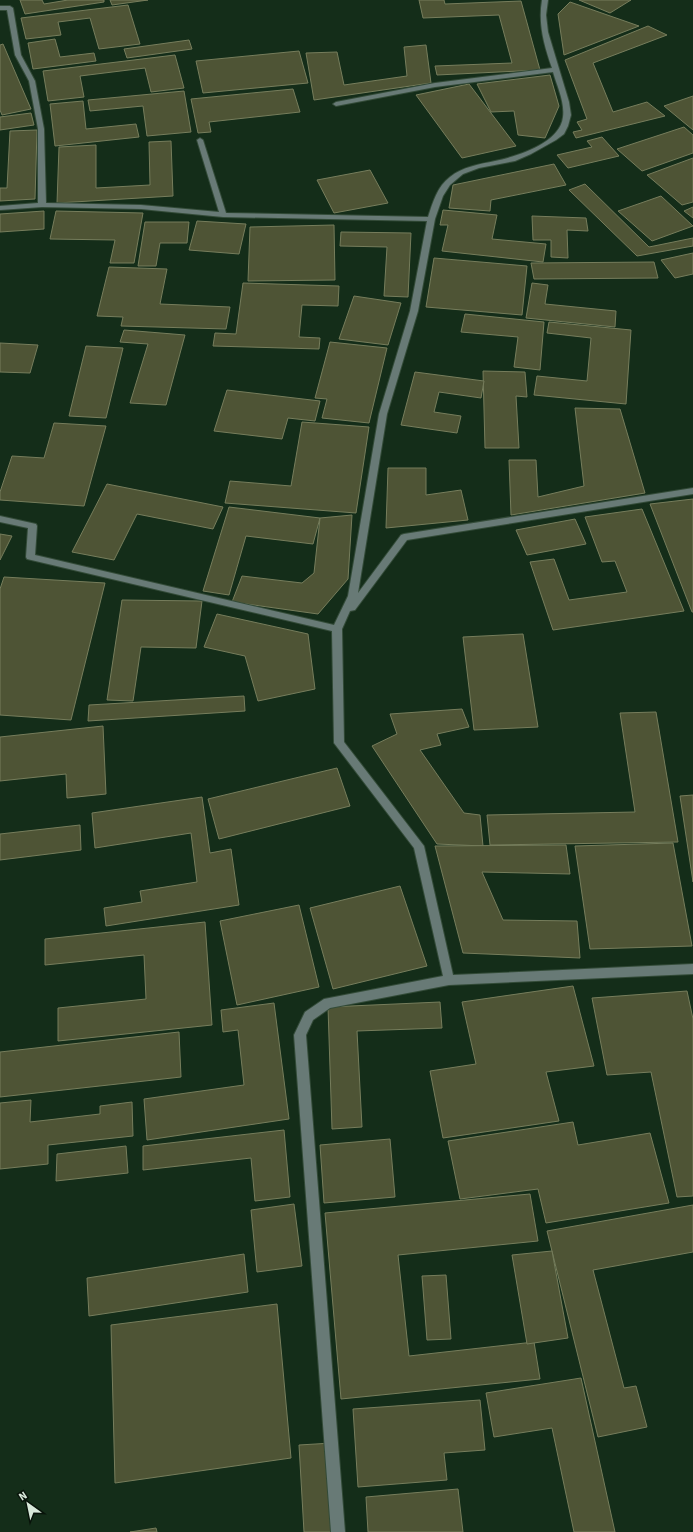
<svg xmlns="http://www.w3.org/2000/svg" width="693" height="1532" font-family="'Source Sans 3',sans-serif">
	<style>
		.building { fill: #4e5435; stroke: #767d5c }
		.lines { fill: none; stroke-linecap: round; stroke-linejoin: round }
		.minor-casing { stroke: #334b38; stroke-width: 2 }
		.minor { fill: #687a76; fill-rule: evenodd }
	</style>
	<rect width="100%" height="100%" fill="#142d19"/>
	<g class="building">
		<polygon points="20,0 42,0 44,4 68,0 104,0 104,2 25,14"/>
		<polygon points="110,0 148,0 112,5"/>
		<polygon points="419,0 444,0 445,4 521,1 540,70 437,75 435,66 512,63 499,15 423,18"/>
		<polygon points="579,0 631,0 610,13"/>
		<polygon points="570,2 639,26 564,55 558,14"/>
		<polygon points="128,5 140,44 99,49 90,18 58,22 61,35 26,39 21,18"/>
		<polygon points="648,26 667,35 593,63 613,112 647,102 665,116 576,138 573,132 582,130 577,122 587,119 565,60"/>
		<polygon points="55,39 60,57 94,53 96,61 33,69 28,43"/>
		<polygon points="189,40 192,49 127,58 124,49"/>
		<polygon points="3,44 31,109 2,115 0,110 0,45"/>
		<polygon points="426,45 431,83 314,100 306,53 337,52 344,85 407,76 404,47"/>
		<polygon points="299,51 308,83 203,93 196,61"/>
		<polygon points="175,55 184,88 151,92 145,68 80,76 84,97 48,101 43,71"/>
		<polygon points="550,75 559,106 545,138 518,135 514,111 491,112 477,84"/>
		<polygon points="469,84 516,146 462,158 416,95"/>
		<polygon points="293,89 300,112 209,122 211,132 198,133 191,99"/>
		<polygon points="184,91 191,132 147,136 143,106 90,111 88,100"/>
		<polygon points="693,96 693,130 664,106"/>
		<polygon points="83,101 86,129 136,124 139,137 55,146 50,104"/>
		<polygon points="31,113 34,125 0,130 0,117"/>
		<polygon points="684,127 693,135 693,153 642,171 617,149"/>
		<polygon points="37,130 35,199 0,201 0,188 7,188 10,131"/>
		<polygon points="602,137 619,156 568,168 557,155 592,147 587,141"/>
		<polygon points="171,141 173,196 57,203 59,147 96,145 96,188 150,185 149,142"/>
		<polygon points="693,158 693,202 682,205 647,175"/>
		<polygon points="554,164 566,185 491,200 490,211 449,208 453,185"/>
		<polygon points="370,170 388,203 334,213 317,180"/>
		<polygon points="585,184 649,247 693,238 693,246 637,256 569,190"/>
		<polygon points="661,196 693,226 652,241 618,211"/>
		<polygon points="693,207 693,218 684,211"/>
		<polygon points="443,210 497,215 492,239 546,244 543,262 442,251 448,225 440,225"/>
		<polygon points="44,211 44,229 0,232 0,214"/>
		<polygon points="56,211 143,213 134,263 110,263 115,240 50,239"/>
		<polygon points="532,216 586,218 588,231 567,230 568,258 551,257 551,240 533,240"/>
		<polygon points="197,221 246,224 239,254 189,250"/>
		<polygon points="145,222 189,222 187,243 160,243 156,266 138,266"/>
		<polygon points="334,225 335,280 248,281 250,227"/>
		<polygon points="341,232 411,233 408,297 384,296 387,247 340,246"/>
		<polygon points="693,253 693,274 675,278 661,260"/>
		<polygon points="434,258 527,266 522,315 426,307"/>
		<polygon points="654,262 658,278 534,279 531,263"/>
		<polygon points="109,267 167,269 160,304 230,307 226,329 121,326 123,317 97,316"/>
		<polygon points="243,283 339,286 338,306 302,305 299,337 320,338 319,349 213,346 215,333 236,334"/>
		<polygon points="532,283 548,285 545,304 616,311 615,327 526,318"/>
		<polygon points="354,296 401,303 388,345 339,339"/>
		<polygon points="465,314 544,322 540,370 514,367 518,337 461,332"/>
		<polygon points="549,322 631,330 626,404 534,395 537,376 587,381 591,338 547,333"/>
		<polygon points="124,330 185,335 166,405 130,403 148,344 120,342"/>
		<polygon points="330,342 387,348 369,423 322,418 327,399 315,398"/>
		<polygon points="0,343 38,345 30,373 0,372"/>
		<polygon points="86,346 123,348 106,418 69,416"/>
		<polygon points="483,371 525,372 527,397 516,396 519,448 485,448"/>
		<polygon points="415,372 484,381 481,398 439,392 434,412 461,416 457,433 401,425"/>
		<polygon points="227,390 320,401 315,421 288,418 282,439 214,431"/>
		<polygon points="575,408 620,409 645,493 511,515 509,460 536,460 538,497 584,486"/>
		<polygon points="302,422 369,427 356,513 225,503 230,481 291,486"/>
		<polygon points="54,423 106,426 84,506 0,500 0,492 12,456 44,458"/>
		<polygon points="388,468 426,468 426,495 461,490 468,520 386,528"/>
		<polygon points="107,484 223,507 213,529 137,514 114,560 72,552"/>
		<polygon points="693,499 693,612 692,612 650,504"/>
		<polygon points="229,507 320,518 313,544 246,536 229,595 203,591"/>
		<polygon points="642,509 684,611 553,630 530,562 554,559 569,600 627,592 615,561 602,562 585,517"/>
		<polygon points="352,515 348,579 318,614 232,602 242,576 302,583 314,573 320,518"/>
		<polygon points="575,519 586,544 527,555 516,530"/>
		<polygon points="0,534 12,536 0,560"/>
		<polygon points="4,577 105,583 71,720 0,715 0,589"/>
		<polygon points="122,600 202,601 196,648 141,647 133,701 107,700"/>
		<polygon points="217,614 308,634 315,689 258,701 245,656 204,647"/>
		<polygon points="523,634 538,727 474,730 463,637"/>
		<polygon points="244,696 245,711 88,721 89,705"/>
		<polygon points="462,709 469,727 437,734 441,745 420,750 464,813 480,815 483,846 437,844 372,746 397,734 390,714"/>
		<polygon points="656,712 678,842 490,845 487,815 635,812 620,713"/>
		<polygon points="103,726 106,794 67,798 66,774 0,781 0,737"/>
		<polygon points="337,768 350,806 219,839 208,799"/>
		<polygon points="693,795 693,882 680,796"/>
		<polygon points="202,797 210,853 231,849 239,905 106,926 104,908 142,902 140,891 197,882 191,833 95,848 92,813"/>
		<polygon points="80,825 81,850 0,860 0,834"/>
		<polygon points="673,843 692,946 590,949 575,846"/>
		<polygon points="566,845 570,874 482,872 503,920 577,921 580,958 463,953 435,846"/>
		<polygon points="400,886 427,966 333,989 310,908"/>
		<polygon points="299,905 319,987 237,1005 220,921"/>
		<polygon points="205,922 212,1025 58,1041 58,1008 146,999 144,955 45,965 45,939"/>
		<polygon points="573,986 594,1066 546,1072 559,1121 443,1138 430,1071 476,1064 462,1002"/>
		<polygon points="687,991 693,1019 693,1196 677,1197 651,1072 607,1075 592,998"/>
		<polygon points="440,1002 442,1028 357,1031 362,1127 332,1129 328,1007"/>
		<polygon points="274,1003 289,1119 147,1140 144,1099 244,1085 238,1030 223,1032 221,1010"/>
		<polygon points="179,1032 181,1077 0,1097 0,1052"/>
		<polygon points="31,1100 30,1122 100,1114 100,1106 132,1102 133,1136 48,1145 48,1164 0,1169 0,1103"/>
		<polygon points="573,1122 578,1145 650,1133 669,1203 546,1223 538,1189 460,1199 448,1141"/>
		<polygon points="284,1130 290,1197 255,1201 251,1158 143,1170 143,1146"/>
		<polygon points="390,1139 395,1197 324,1203 320,1145"/>
		<polygon points="126,1146 128,1173 56,1181 57,1154"/>
		<polygon points="530,1194 538,1241 398,1255 409,1356 534,1342 540,1379 341,1399 325,1213"/>
		<polygon points="294,1204 302,1266 257,1272 251,1210"/>
		<polygon points="693,1205 693,1252 593,1270 624,1388 636,1386 647,1427 598,1437 547,1231"/>
		<polygon points="552,1251 568,1338 527,1344 512,1255"/>
		<polygon points="244,1254 248,1292 89,1316 87,1278"/>
		<polygon points="446,1275 451,1339 427,1340 422,1276"/>
		<polygon points="277,1304 291,1458 115,1483 111,1325"/>
		<polygon points="581,1378 615,1532 574,1532 552,1428 494,1437 486,1393"/>
		<polygon points="480,1400 485,1450 444,1453 447,1480 358,1487 353,1409"/>
		<polygon points="332,1443 338,1532 304,1532 299,1445"/>
		<polygon points="458,1489 463,1532 368,1532 366,1497"/>
		<polygon points="156,1528 157,1532 130,1532"/>
	</g>
	<g class="lines">
		<g class="minor-casing">
			<path id="minor" d="M542,0H548L546,15L548,32L569,102L571,115L568,126L564,134L556,140L531,154L515,161L479,168L463,174L450,185L443,196L435,219L418,311L387,414L358,593L401,535L404,534L693,488V494L407,540L355,610L350,611L342,629L344,742L424,846L453,975L693,964V974L449,985L330,1008L313,1020L306,1035L345,1532H331L294,1035L305,1012L324,999L443,976L414,848L334,743L332,631L27,559L26,557L28,528L0,522V516L36,524L37,526L35,555L334,625L348,596L379,414L410,311L427,221L223,217L141,209L42,207L0,210V206L38,203V129L29,81L15,55L7,10H0V6H10L13,8L21,55L35,81L44,129L46,203L141,205L219,212L197,140L200,138L203,140L226,213L428,217C433,202 437,187 450,177C462,167 480,164 495,161C518,156 560,143 563,117C565,102 557,86 553,72L435,87L336,106L333,104L336,102L435,83L552,68C544,45 538,24 542,0Z"/>
		</g>
		<use href="#minor" class="minor"/>
	</g>
	<g transform="translate(28 1504) rotate(327)" stroke="#08130a" stroke-width="3" paint-order="stroke">
	<path d="M0-3L7 15L0 10L-7 15Z" fill="#d8e8da"/>
	<text y="-6" font-size="11" font-weight="bold" text-anchor="middle" fill="#d8e8da">N</text>
	</g>
</svg>
